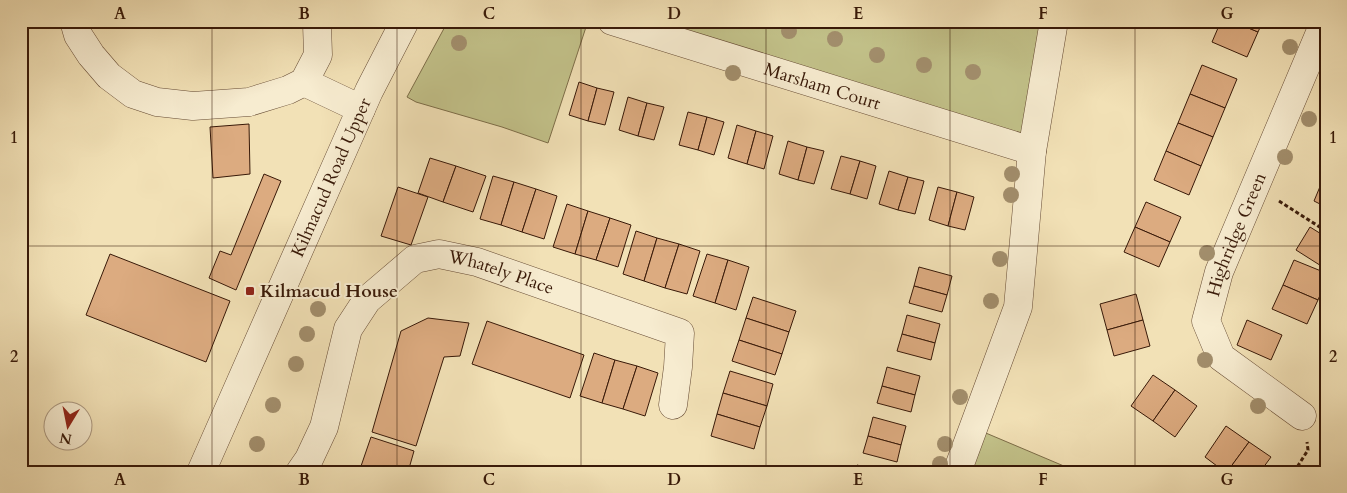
<svg xmlns="http://www.w3.org/2000/svg" width="1347" height="493" font-family="Cardo,serif">
	<style>
		.green { fill: #c2c189; stroke: #7d6d48 }
		.building { fill: #dcab80; stroke: #381908 }
		.lines { fill: none; stroke-linecap: round; stroke-linejoin: round }
		.minor-casing { stroke: #664b34; stroke-width: 29 }
		.path { stroke: #381908; stroke-width: 3; stroke-dasharray: 4 2.5; stroke-linecap: butt }
		.minor { stroke: #f7ecd0; stroke-width: 28 }
		.tree { fill: #a28e6c }
		.grid { fill: none; stroke: #381908; stroke-width: 1; stroke-opacity: 0.55 }
		.poi-dot { fill: #8f2418; stroke: #f7ecd0; stroke-width: 2 }
		.labels { text-anchor: middle; stroke-width: 4; stroke-linejoin: round; paint-order: stroke }
		.street-label { font-size: 18px; fill: #381908; stroke: #f7ecd0 }
		.poi-label { font-size: 18px; font-weight: bold; fill: #381908; stroke: #f7ecd0; text-anchor: start }
		.neatline { fill: none; stroke: #381908; stroke-width: 2 }
		.grid-label { font-size: 16px; text-anchor: middle; font-weight: bold; fill: #381908 }
	</style>
	<rect width="100%" height="100%" fill="#f2e1b6"/>
	<filter id="stains"><feTurbulence type="fractalNoise" baseFrequency=".004" numOctaves="4"/><feColorMatrix values="0 0 0 0 .2 0 0 0 0 .09 0 0 0 0 .02 0 0 0 .5 -.17"/></filter>
	<radialGradient id="worn" r=".72"><stop offset=".6" stop-color="#630" stop-opacity="0"/><stop offset="1" stop-color="#630" stop-opacity=".3"/></radialGradient>
	<g class="green">
		<polygon points="448,21 588,21 548,143 502,127 416,102 407,97"/>
		<polygon points="611,21 1054,21 1032,151"/>
		<polygon points="974,428 1078,472 957,472"/>
	</g>
	<g class="building">
		<polygon points="1221,21 1232,21 1258,32 1247,57 1212,42"/>
		<polygon points="1232,21 1263,21 1258,32"/>
		<polygon points="1202,65 1237,79 1225,108 1190,94"/>
		<polygon points="579,82 597,88 588,121 569,115"/>
		<polygon points="597,88 614,92 605,125 588,121"/>
		<polygon points="1190,94 1225,108 1213,137 1178,123"/>
		<polygon points="628,97 647,103 638,136 619,130"/>
		<polygon points="647,103 664,107 654,140 638,136"/>
		<polygon points="688,112 707,117 698,150 679,145"/>
		<polygon points="707,117 724,122 714,155 698,150"/>
		<polygon points="1178,123 1213,137 1201,166 1166,151"/>
		<polygon points="249,124 250,174 213,178 210,127"/>
		<polygon points="737,125 756,131 747,164 728,158"/>
		<polygon points="756,131 773,136 764,169 747,164"/>
		<polygon points="788,141 807,147 798,180 779,174"/>
		<polygon points="807,147 824,151 814,184 798,180"/>
		<polygon points="1166,151 1201,166 1189,195 1154,180"/>
		<polygon points="841,156 860,161 850,194 831,189"/>
		<polygon points="430,158 456,166 443,202 418,193"/>
		<polygon points="860,161 876,166 867,199 850,194"/>
		<polygon points="456,166 486,176 473,212 443,202"/>
		<polygon points="889,171 908,177 898,210 879,204"/>
		<polygon points="264,174 281,181 236,290 209,278 220,251 231,255"/>
		<polygon points="493,176 514,182 501,225 480,219"/>
		<polygon points="908,177 924,181 915,214 898,210"/>
		<polygon points="1324,177 1326,177 1326,207 1314,201"/>
		<polygon points="514,182 536,189 522,232 501,225"/>
		<polygon points="398,187 428,197 411,245 381,236"/>
		<polygon points="938,187 957,192 948,226 929,220"/>
		<polygon points="536,189 557,196 544,239 522,232"/>
		<polygon points="957,192 974,197 965,230 948,226"/>
		<polygon points="1146,202 1181,217 1170,242 1135,227"/>
		<polygon points="567,204 588,211 575,254 553,247"/>
		<polygon points="588,211 610,218 596,260 575,254"/>
		<polygon points="610,218 631,225 618,267 596,260"/>
		<polygon points="1135,227 1170,242 1159,267 1124,252"/>
		<polygon points="1310,227 1326,237 1326,269 1296,250"/>
		<polygon points="636,231 657,238 644,281 623,274"/>
		<polygon points="657,238 679,244 665,288 644,281"/>
		<polygon points="679,244 700,251 687,294 665,288"/>
		<polygon points="110,254 230,301 206,362 86,315"/>
		<polygon points="707,254 728,260 715,303 693,296"/>
		<polygon points="728,260 749,267 736,310 715,303"/>
		<polygon points="1294,260 1326,273 1326,281 1318,300 1283,285"/>
		<polygon points="919,267 952,276 947,295 914,286"/>
		<polygon points="1283,285 1318,300 1307,324 1272,309"/>
		<polygon points="914,286 947,295 942,312 909,303"/>
		<polygon points="1136,294 1143,320 1107,330 1100,304"/>
		<polygon points="753,297 796,311 789,332 746,318"/>
		<polygon points="907,315 940,324 935,343 902,334"/>
		<polygon points="428,318 469,323 460,356 444,357 416,446 372,432 401,331"/>
		<polygon points="746,318 789,332 782,354 739,340"/>
		<polygon points="1143,320 1150,346 1114,356 1107,330"/>
		<polygon points="1247,320 1282,335 1271,360 1237,345"/>
		<polygon points="487,321 584,355 570,398 472,364"/>
		<polygon points="902,334 935,343 931,360 897,351"/>
		<polygon points="739,340 782,354 775,375 732,361"/>
		<polygon points="594,353 615,360 602,403 580,396"/>
		<polygon points="615,360 637,366 623,409 602,403"/>
		<polygon points="637,366 658,373 645,416 623,409"/>
		<polygon points="887,367 920,376 915,395 882,386"/>
		<polygon points="730,371 773,384 767,406 723,393"/>
		<polygon points="1153,375 1175,390 1153,421 1131,406"/>
		<polygon points="882,386 915,395 911,412 877,403"/>
		<polygon points="1175,390 1197,406 1175,437 1153,421"/>
		<polygon points="723,393 767,406 760,427 717,414"/>
		<polygon points="717,414 760,427 754,449 711,436"/>
		<polygon points="873,417 906,426 901,445 868,436"/>
		<polygon points="1226,426 1249,442 1227,472 1225,472 1205,457"/>
		<polygon points="868,436 901,445 897,462 863,453"/>
		<polygon points="371,437 414,451 408,472 359,472"/>
		<polygon points="1249,442 1271,457 1260,472 1227,472"/>
		<polygon points="857,465 882,472 855,472"/>
	</g>
	<g class="lines">
		<g class="minor-casing">
			<g id="minor">
				<polyline points="74,21 78,35 91,55 109,76 133,94 157,102 193,106 249,102 288,90 304,82 318,55 317,24 316,21"/>
				<path id="s1" d="M612,21L1032,151"/>
				<polyline points="304,82 361,109"/>
				<path id="s2" d="M1302,416L1221,357L1206,321L1219,272L1325,21"/>
				<path id="s3" d="M201,472L369,91L405,21"/>
				<path id="s4" d="M300,472L309,459L324,427L348,329L367,300L415,259L439,254L477,262L680,333L678,367L673,405"/>
				<polyline points="957,472 1018,307 1032,151 1054,21"/>
			</g>
		</g>
		<g class="path">
			<polyline points="1279,201 1326,231"/>
			<polyline points="1294,472 1308,450 1307,442"/>
		</g>
		<use href="#minor" class="minor"/>
	</g>
	<g class="tree">
		<circle cx="789" cy="31" r="8"/>
		<circle cx="835" cy="39" r="8"/>
		<circle cx="459" cy="43" r="8"/>
		<circle cx="1290" cy="47" r="8"/>
		<circle cx="877" cy="55" r="8"/>
		<circle cx="924" cy="65" r="8"/>
		<circle cx="973" cy="72" r="8"/>
		<circle cx="733" cy="73" r="8"/>
		<circle cx="1309" cy="119" r="8"/>
		<circle cx="1285" cy="157" r="8"/>
		<circle cx="1012" cy="174" r="8"/>
		<circle cx="1011" cy="195" r="8"/>
		<circle cx="1207" cy="253" r="8"/>
		<circle cx="1000" cy="259" r="8"/>
		<circle cx="991" cy="301" r="8"/>
		<circle cx="318" cy="309" r="8"/>
		<circle cx="307" cy="334" r="8"/>
		<circle cx="1205" cy="360" r="8"/>
		<circle cx="296" cy="364" r="8"/>
		<circle cx="960" cy="397" r="8"/>
		<circle cx="273" cy="405" r="8"/>
		<circle cx="1258" cy="406" r="8"/>
		<circle cx="257" cy="444" r="8"/>
		<circle cx="945" cy="444" r="8"/>
		<circle cx="940" cy="464" r="8"/>
	</g>
	<path class="grid" d="M212,21V472M397,21V472M581,21V472M766,21V472M950,21V472M1135,21V472M21,246H1326"/>
	<rect class="poi-dot" x="245" y="286" width="10" height="10" rx="2.5"/>
	<g class="labels">
		<g class="street-label">
			<text dy="6" stroke="none"><textPath href="#s1" startOffset="220">Marsham Court</textPath></text>
			<text dy="6" stroke="none"><textPath href="#s3" startOffset="322">Kilmacud Road Upper</textPath></text>
			<text dy="6" stroke="none"><textPath href="#s2" startOffset="231">Highridge Green</textPath></text>
			<text dy="6" stroke="none"><textPath href="#s4" startOffset="339">Whately Place</textPath></text>
		</g>
		<g class="poi-label">
			<text x="260" y="297">Kilmacud House</text>
		</g>
	</g>
	<rect width="1347" height="493" fill="none" stroke="#f2e1b6" stroke-width="55"/>
	<g transform="translate(68 426) rotate(190)"><circle r="24" fill="#f7ecd0" stroke="#ab9880"/>
	<path d="M0-4L9 19L0 12L-9 19Z" fill="#8f2418"/>
	<text y="-8" font-size="14" font-weight="bold" text-anchor="middle" fill="#381908">N</text>
	</g>
	<rect x="28" y="28" width="1292" height="438" class="neatline"/>
	<g class="grid-label">
		<text x="120" y="19">A</text>
		<text x="304" y="19">B</text>
		<text x="489" y="19">C</text>
		<text x="674" y="19">D</text>
		<text x="858" y="19">E</text>
		<text x="1043" y="19">F</text>
		<text x="1227" y="19">G</text>
		<text x="14" y="143">1</text>
		<text x="1333" y="143">1</text>
		<text x="14" y="362">2</text>
		<text x="1333" y="362">2</text>
		<text x="120" y="485">A</text>
		<text x="304" y="485">B</text>
		<text x="489" y="485">C</text>
		<text x="674" y="485">D</text>
		<text x="858" y="485">E</text>
		<text x="1043" y="485">F</text>
		<text x="1227" y="485">G</text>
	</g>
	<rect width="100%" height="100%" filter="url(#stains)"/>
	<rect width="100%" height="100%" fill="url(#worn)"/>
</svg>
